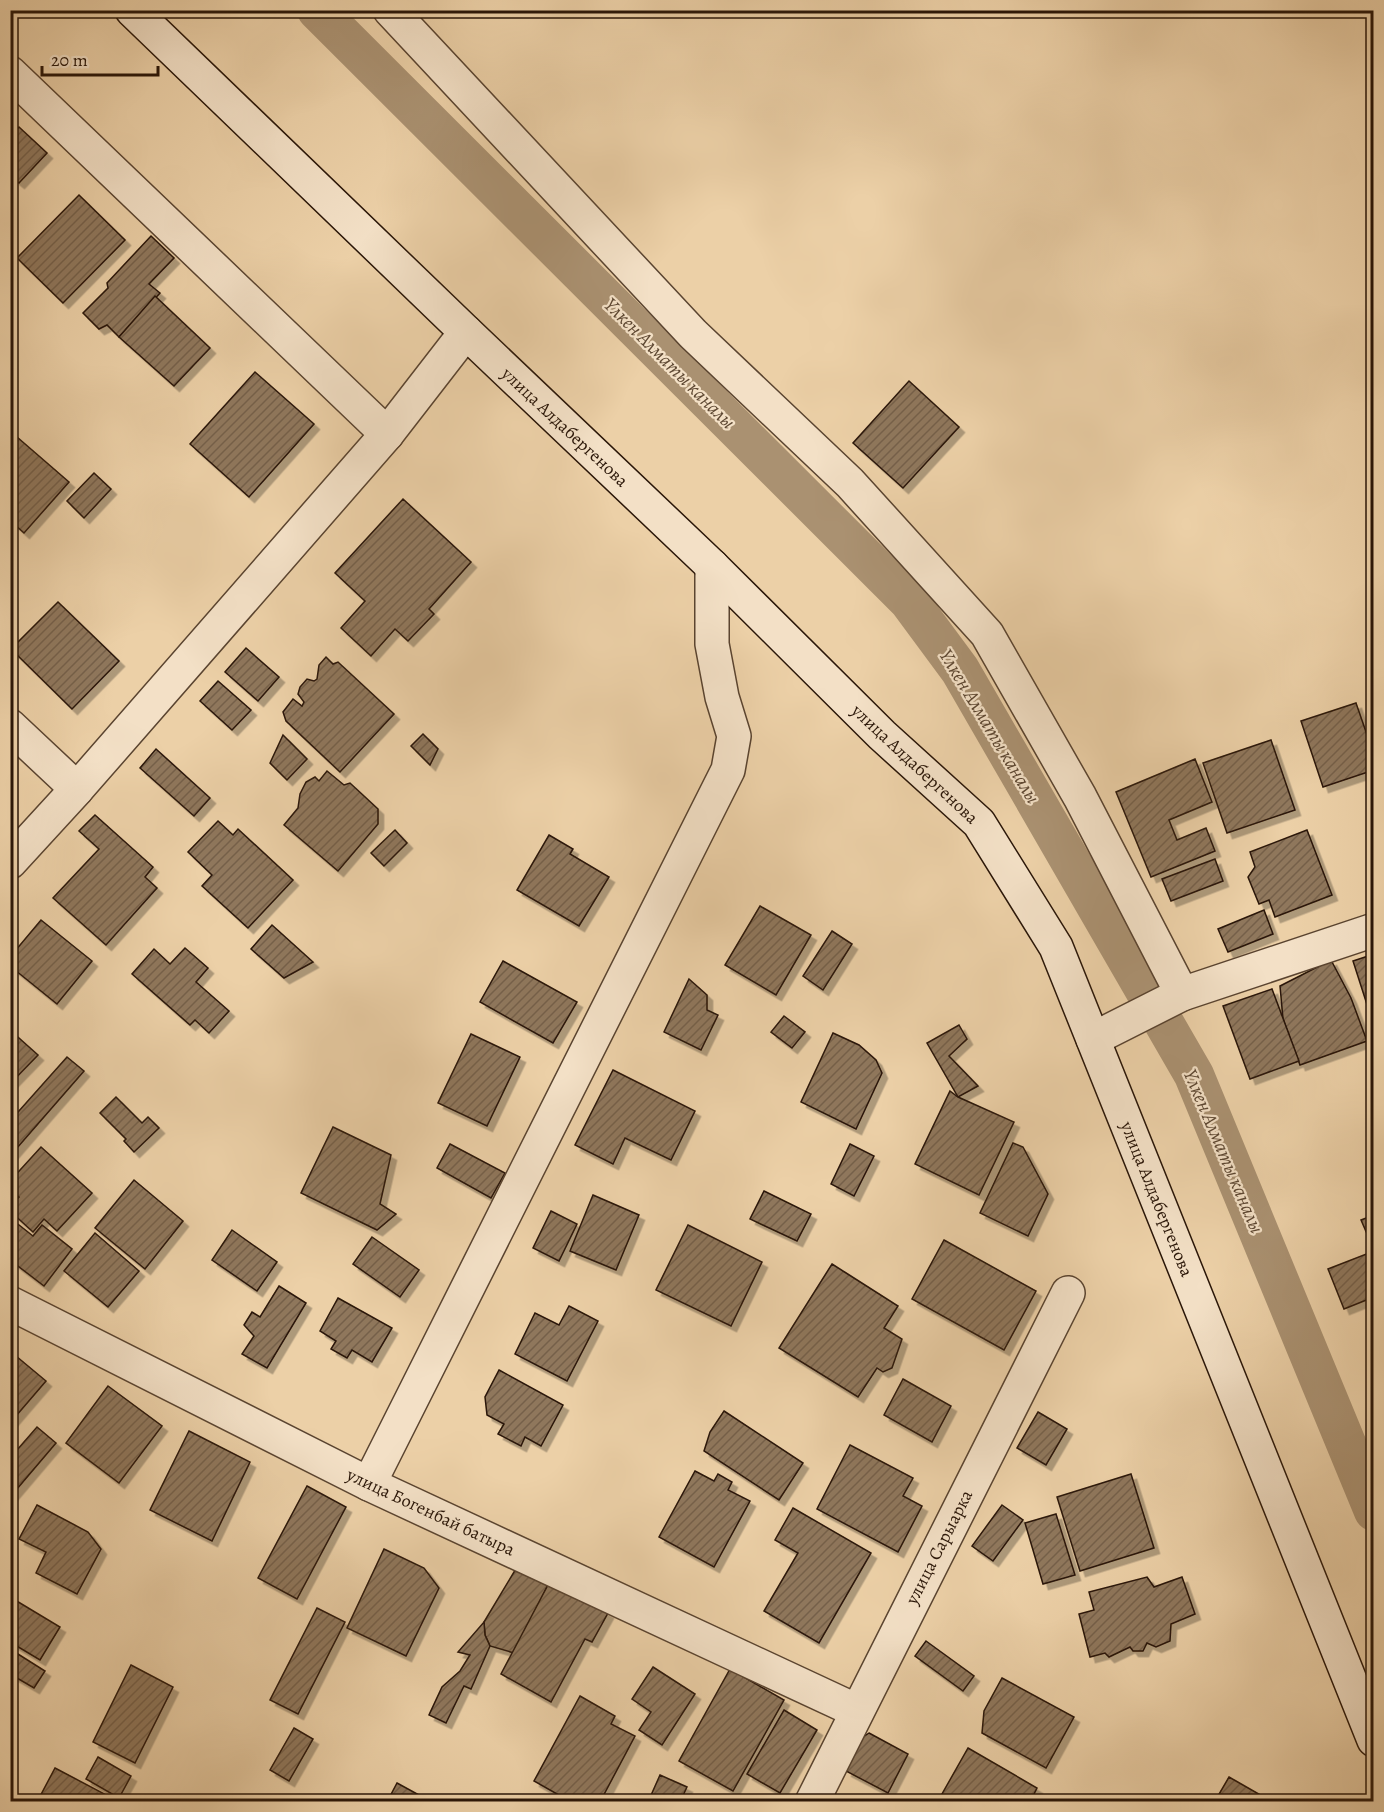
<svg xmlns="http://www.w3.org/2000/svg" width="1384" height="1812" font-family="Alegreya,serif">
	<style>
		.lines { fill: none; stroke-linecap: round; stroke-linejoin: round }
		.canal { stroke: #aa9171; stroke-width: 40 }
		.building { fill: url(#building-hatch); stroke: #2a1608; stroke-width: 1.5; filter: url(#shadow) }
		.street-casing { stroke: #5a4430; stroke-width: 36 }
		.secondary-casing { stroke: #2a1608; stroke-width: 36 }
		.street { stroke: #f3e0c6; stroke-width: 33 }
		.secondary { stroke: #f3e0c6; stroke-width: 33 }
		.labels { text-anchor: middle; stroke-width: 4.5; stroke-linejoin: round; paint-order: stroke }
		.street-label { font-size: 18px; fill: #2a1608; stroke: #f3e0c6 }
		.water-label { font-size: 20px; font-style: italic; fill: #5d4732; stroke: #f3e0c6 }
	</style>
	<defs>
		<pattern id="building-hatch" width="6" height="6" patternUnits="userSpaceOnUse" patternTransform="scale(1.5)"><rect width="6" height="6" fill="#8f775b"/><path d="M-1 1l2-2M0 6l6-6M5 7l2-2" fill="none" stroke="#756149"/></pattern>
		<filter id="shadow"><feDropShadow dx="5.5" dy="5.5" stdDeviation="0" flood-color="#0004"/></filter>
	</defs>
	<rect width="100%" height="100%" fill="#ecd0a7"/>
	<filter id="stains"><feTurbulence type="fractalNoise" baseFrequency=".00333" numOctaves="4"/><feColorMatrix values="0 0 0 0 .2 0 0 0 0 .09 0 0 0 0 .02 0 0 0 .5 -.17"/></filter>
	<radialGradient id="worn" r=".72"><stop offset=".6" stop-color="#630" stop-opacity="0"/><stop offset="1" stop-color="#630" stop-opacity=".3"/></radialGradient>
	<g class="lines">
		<polyline class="canal" points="317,10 909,601 960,670 1194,1075 1374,1511"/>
	</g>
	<g class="building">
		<polygon points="19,127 47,153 19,183 10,176 10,136"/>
		<polygon points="79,195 125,240 63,303 17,258"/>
		<polygon points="151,236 174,258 149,284 160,293 119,337 107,325 99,329 83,313 108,288 107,283"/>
		<polygon points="155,296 210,348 174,386 119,337"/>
		<polygon points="255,372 314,424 249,497 190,444"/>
		<polygon points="909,381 959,427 903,488 853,443"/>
		<polygon points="17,437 69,482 24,533 13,523 10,526 10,444"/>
		<polygon points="94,473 111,489 84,518 67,501"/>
		<polygon points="403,499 471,562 429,609 434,614 408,641 395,629 371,656 341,628 365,601 335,573"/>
		<polygon points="58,602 119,661 72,709 11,649"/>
		<polygon points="246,648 279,677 258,701 225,672"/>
		<polygon points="326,657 333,664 338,662 394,714 340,772 286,721 283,712 293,699 302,706 304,702 298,694 300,687 307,679 314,681 317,679 319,665"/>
		<polygon points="218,681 251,710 232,730 200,701"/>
		<polygon points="1356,703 1374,755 1374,770 1323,787 1301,721"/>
		<polygon points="423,734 438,749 430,765 411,746"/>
		<polygon points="283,735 307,759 287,780 270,763"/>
		<polygon points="1271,740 1295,810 1227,833 1203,763"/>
		<polygon points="156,749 210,798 194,816 140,768"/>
		<polygon points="1195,759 1212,802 1169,820 1177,840 1206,828 1215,851 1151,877 1116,792"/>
		<polygon points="327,771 344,785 350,783 378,809 378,824 338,871 284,825 298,808 300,794 306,782 315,777 319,781"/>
		<polygon points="95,815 153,867 145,877 157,888 106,945 53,898 99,849 79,831"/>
		<polygon points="218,821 233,835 238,829 293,880 248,928 202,886 212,875 188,852"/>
		<polygon points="395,830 407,843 384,866 371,853"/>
		<polygon points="1307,830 1332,895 1275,917 1269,900 1259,904 1248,877 1255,867 1250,852"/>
		<polygon points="549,835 573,849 570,854 609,877 579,926 517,890"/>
		<polygon points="1215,859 1223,881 1171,901 1162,879"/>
		<polygon points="760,906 811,935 776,995 725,965"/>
		<polygon points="1264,910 1273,934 1228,952 1218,929"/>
		<polygon points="41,920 92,961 57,1004 10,966 10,957"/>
		<polygon points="272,925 313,962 284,978 251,949"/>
		<polygon points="832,931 852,944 823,990 803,976"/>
		<polygon points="185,948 208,968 196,982 229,1011 209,1033 195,1020 190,1025 132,974 154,949 170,964"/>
		<polygon points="1374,954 1374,1016 1371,1017 1353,961"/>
		<polygon points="1331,960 1351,998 1367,1041 1300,1065 1283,1019 1280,986"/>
		<polygon points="503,961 577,1002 553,1043 480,1002"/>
		<polygon points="689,979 707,995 707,1010 718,1015 701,1050 664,1032"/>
		<polygon points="1272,989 1299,1061 1250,1079 1223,1006"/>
		<polygon points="784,1016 805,1032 792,1048 771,1032"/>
		<polygon points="959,1025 967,1039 949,1056 978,1086 958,1097 927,1043"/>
		<polygon points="10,1030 38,1055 10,1084"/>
		<polygon points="833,1033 859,1045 876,1060 882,1073 856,1129 801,1102"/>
		<polygon points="471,1034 520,1057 487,1126 438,1103"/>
		<polygon points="67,1057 84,1071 10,1156 10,1121"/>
		<polygon points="613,1070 695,1111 671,1160 625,1138 613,1164 575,1145"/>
		<polygon points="950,1091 958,1097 1014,1122 979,1195 915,1164"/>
		<polygon points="116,1097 142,1123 148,1117 159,1128 134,1152 124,1141 126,1139 100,1113"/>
		<polygon points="333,1127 391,1155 380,1204 396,1214 377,1230 301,1193"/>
		<polygon points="1013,1143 1023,1147 1048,1194 1028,1236 980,1213"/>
		<polygon points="450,1144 505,1173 491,1198 437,1168"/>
		<polygon points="850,1144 874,1156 854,1196 831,1184"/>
		<polygon points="41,1147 92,1193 57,1231 44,1219 33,1232 10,1211 10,1206 19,1197 10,1190 10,1181"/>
		<polygon points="134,1180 183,1221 145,1269 95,1228"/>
		<polygon points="764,1191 811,1214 797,1241 750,1219"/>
		<polygon points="593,1195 639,1215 616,1270 570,1251"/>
		<polygon points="551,1211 577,1224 559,1261 533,1248"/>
		<polygon points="1374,1215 1374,1250 1361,1220"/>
		<polygon points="14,1221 33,1236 42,1225 72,1249 44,1286 10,1260 10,1226"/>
		<polygon points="688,1225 762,1262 731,1326 656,1290"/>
		<polygon points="232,1230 277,1262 257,1291 212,1260"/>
		<polygon points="95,1233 139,1271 108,1307 64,1271"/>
		<polygon points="372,1237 419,1270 400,1297 353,1264"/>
		<polygon points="944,1240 1036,1291 1004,1350 912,1299"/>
		<polygon points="1374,1251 1374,1297 1344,1309 1328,1269"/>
		<polygon points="832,1264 898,1306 884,1328 902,1339 892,1368 883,1372 877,1368 858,1397 779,1348"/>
		<polygon points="279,1286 306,1303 267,1368 242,1354 254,1336 244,1325 252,1312 260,1317"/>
		<polygon points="338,1298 392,1328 372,1362 352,1350 347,1358 331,1349 336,1341 320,1331"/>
		<polygon points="569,1306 598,1321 567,1381 515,1354 535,1313 559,1325"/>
		<polygon points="10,1351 46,1381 10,1423"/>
		<polygon points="499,1370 563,1405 541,1446 525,1437 521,1446 498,1434 504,1424 487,1415 485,1397"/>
		<polygon points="903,1379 951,1406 932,1442 884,1415"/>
		<polygon points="108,1386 162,1426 119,1483 66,1443"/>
		<polygon points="724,1411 803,1463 779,1500 704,1451 710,1432"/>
		<polygon points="1038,1412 1067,1429 1046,1465 1017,1448"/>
		<polygon points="37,1427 56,1443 11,1496 10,1458"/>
		<polygon points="189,1431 250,1462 212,1541 150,1510"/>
		<polygon points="850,1445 913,1478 903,1496 922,1506 898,1552 817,1509"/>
		<polygon points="695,1471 714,1481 718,1474 732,1482 728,1490 750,1501 714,1567 659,1537"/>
		<polygon points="1131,1474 1154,1548 1080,1571 1057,1497"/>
		<polygon points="307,1486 346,1507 297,1599 258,1578"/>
		<polygon points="37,1505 88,1532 101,1549 77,1594 36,1573 46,1552 19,1539"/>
		<polygon points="1002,1505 1023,1520 993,1561 972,1546"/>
		<polygon points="793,1508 871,1553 819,1643 764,1611 798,1553 775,1540"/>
		<polygon points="1056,1514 1075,1575 1043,1584 1025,1523"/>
		<polygon points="384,1549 424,1568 439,1588 406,1656 347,1628"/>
		<polygon points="517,1567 549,1583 514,1653 490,1646 485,1635 484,1622"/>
		<polygon points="1147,1577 1154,1587 1182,1577 1195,1614 1171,1624 1170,1641 1156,1647 1147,1643 1143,1651 1133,1651 1130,1647 1109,1657 1105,1653 1090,1657 1079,1614 1094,1610 1089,1592"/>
		<polygon points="549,1583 608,1613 592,1642 585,1639 551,1702 501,1674"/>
		<polygon points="10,1597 60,1627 40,1660 10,1642"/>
		<polygon points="317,1608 345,1622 298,1714 270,1700"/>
		<polygon points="484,1622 485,1635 490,1646 471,1689 464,1686 446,1723 429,1715 442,1687 460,1671 470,1655 458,1652"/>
		<polygon points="926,1641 974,1676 963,1691 915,1656"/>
		<polygon points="10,1649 45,1671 34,1688 10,1674"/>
		<polygon points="131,1665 173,1687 135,1763 93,1742"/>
		<polygon points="653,1667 695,1694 662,1745 639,1730 651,1712 632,1699"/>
		<polygon points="730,1669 784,1700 733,1791 679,1761"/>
		<polygon points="1002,1678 1074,1717 1046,1768 982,1733 984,1711"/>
		<polygon points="580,1696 615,1716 611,1724 635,1736 600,1802 571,1802 534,1781"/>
		<polygon points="784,1710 817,1730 780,1793 747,1774"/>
		<polygon points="294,1728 313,1739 289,1781 270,1770"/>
		<polygon points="869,1733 908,1754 888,1793 846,1771 863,1737"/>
		<polygon points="968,1748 1037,1788 1030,1802 938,1801"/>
		<polygon points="98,1757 131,1776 119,1798 86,1779"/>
		<polygon points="55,1768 114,1799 113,1802 37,1802"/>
		<polygon points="660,1775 687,1787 680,1802 648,1802"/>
		<polygon points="1229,1777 1271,1801 1270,1802 1215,1801"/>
		<polygon points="397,1783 421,1796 418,1802 387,1802"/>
	</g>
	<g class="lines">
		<g class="street-casing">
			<g id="street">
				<polyline points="390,10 693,334 850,483 987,634 1080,797 1182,994"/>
				<polyline points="10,73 387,434"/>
				<polyline points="10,726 77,789"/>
				<polyline points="10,862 77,789 387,434 466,332"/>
				<polyline points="1093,1039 1182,994 1374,930"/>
				<polyline points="10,1303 369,1484 857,1711"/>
				<polyline points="369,1484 728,770 734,736 722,697 712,644 712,566"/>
				<polyline points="812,1802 1068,1293"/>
			</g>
		</g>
		<g class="secondary-casing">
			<polyline id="secondary" points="132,10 466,332 712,566 882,735 979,823 1056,947 1374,1740"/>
		</g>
		<use href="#street" class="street"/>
		<use href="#secondary" class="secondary"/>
	</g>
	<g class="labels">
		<g class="street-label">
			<text transform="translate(565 427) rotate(43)" y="6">улица Алдабергенова</text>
			<text transform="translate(915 764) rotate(43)" y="6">улица Алдабергенова</text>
			<text transform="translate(1157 1199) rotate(68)" y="6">улица Алдабергенова</text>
			<text transform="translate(431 1512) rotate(25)" y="6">улица Богенбай батыра</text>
			<text transform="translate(939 1547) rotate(-63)" y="6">улица Сарыарка</text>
		</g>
		<g class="water-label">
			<text transform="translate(670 363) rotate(45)" y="7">Үлкен Алматы каналы</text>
			<text transform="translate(990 726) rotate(59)" y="7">Үлкен Алматы каналы</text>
			<text transform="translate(1224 1151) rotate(67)" y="7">Үлкен Алматы каналы</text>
		</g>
	</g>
	<rect width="1384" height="1812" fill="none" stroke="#ecd0a7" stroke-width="36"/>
	<rect x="12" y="12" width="1360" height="1788" fill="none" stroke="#2a1608" stroke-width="3"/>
	<rect x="18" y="18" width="1348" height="1776" fill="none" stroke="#2a1608" stroke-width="1.5"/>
	<path d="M42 66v9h116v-9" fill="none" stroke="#2a1608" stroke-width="3"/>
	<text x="51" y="66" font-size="18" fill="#2a1608" stroke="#f3e0c6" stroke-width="4.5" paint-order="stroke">20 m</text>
	<rect width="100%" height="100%" filter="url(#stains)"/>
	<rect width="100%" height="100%" fill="url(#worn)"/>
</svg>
